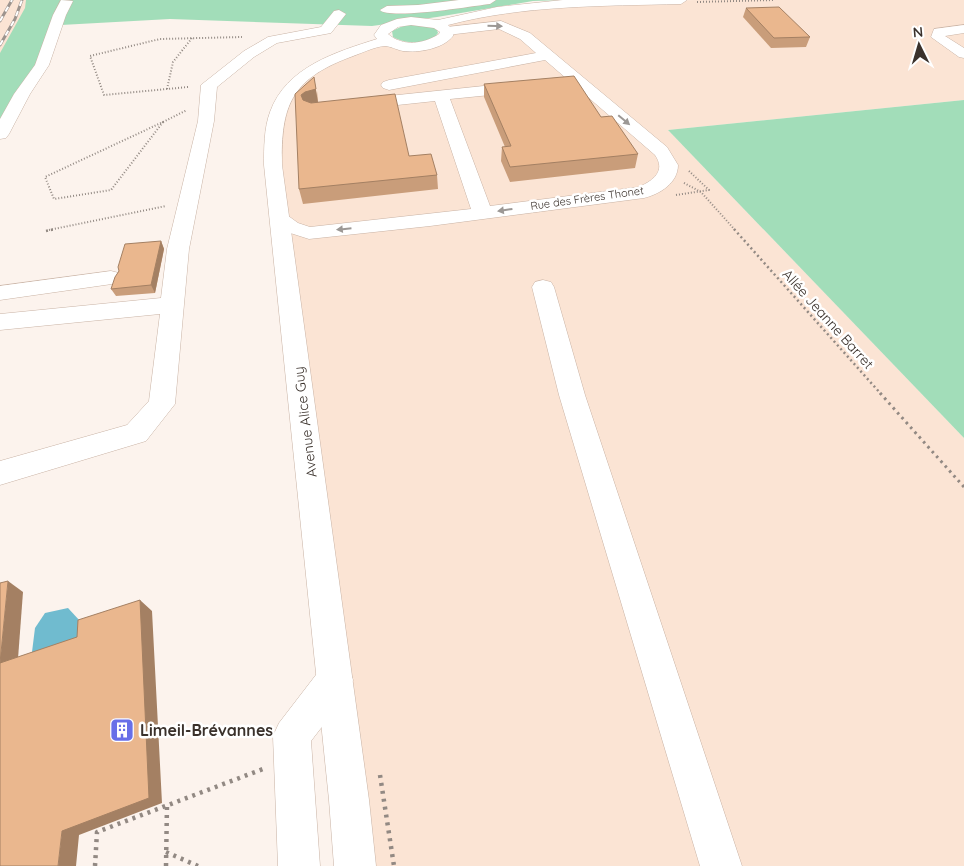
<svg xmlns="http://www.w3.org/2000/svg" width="964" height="866" font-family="Quicksand,sans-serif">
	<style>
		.built { fill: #fbe4d4 }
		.green { fill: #a2ddb9 }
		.water { fill: #70bbcf }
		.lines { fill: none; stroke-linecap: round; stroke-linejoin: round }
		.minor-casing { stroke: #c9b3a5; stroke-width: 1 }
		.major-casing { stroke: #c9b3a5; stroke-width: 1 }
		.path-far3 { stroke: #928983; stroke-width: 2; stroke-dasharray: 1 2; stroke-linecap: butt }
		.path-far2 { stroke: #928983; stroke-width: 2.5; stroke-dasharray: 2 3; stroke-linecap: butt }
		.path-far1 { stroke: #928983; stroke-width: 3; stroke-dasharray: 2.5 4; stroke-linecap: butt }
		.path { stroke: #928983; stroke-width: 4.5; stroke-dasharray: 3 5; stroke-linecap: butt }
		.minor { fill: #fff; fill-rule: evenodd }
		.major { fill: #fff; fill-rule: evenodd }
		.rail-casing { stroke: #9d948e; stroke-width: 3 }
		.rail { stroke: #fff; stroke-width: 2; stroke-dasharray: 5.5; stroke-linecap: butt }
		.wall { fill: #c99d7a }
		.shaded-wall { fill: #a48063 }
		.building { fill: #eab78e; stroke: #a48063 }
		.oneway { fill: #9c9895 }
		.labels { text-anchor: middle; stroke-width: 5; stroke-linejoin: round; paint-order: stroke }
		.far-street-label { font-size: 11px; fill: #3a312b; stroke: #fff }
		.street-label { font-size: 14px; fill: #3a312b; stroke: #fff }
		.near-poi-label { font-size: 16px; font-weight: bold; fill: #3a312b; stroke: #fff; text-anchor: start }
	</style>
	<rect width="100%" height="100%" fill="#fcf3ed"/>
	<g class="built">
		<polygon points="0,0 58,0 0,126"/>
		<polygon points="696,0 964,0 964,100 668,130 964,438 964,866 356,866 287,245 279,109 298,83 329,61 376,44 428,45 446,36 438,24 536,4"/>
	</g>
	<g class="green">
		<polygon points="26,0 562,0 533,1 437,17 372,26 170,19 61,25 0,126 0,53 25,8"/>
		<path d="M407,24L429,25L437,30L438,33C430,46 405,44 393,37L392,31Z"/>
		<polygon points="964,100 964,438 668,130"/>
	</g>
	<polygon class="water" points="68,608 80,621 79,651 30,668 35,628 45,613"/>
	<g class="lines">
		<g class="minor-casing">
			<g id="minor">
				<polygon points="61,0 73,1 66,15 49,65 30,94 9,134 6,138 0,139 0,119 14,94 35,65 53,15"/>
				<path d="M459,0H496L490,4C473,6 389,20 380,10L387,6L418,5Z"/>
				<polygon points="339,10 346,14 331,33 277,43 254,57 217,87 214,121 189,249 175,404 146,441 0,485 0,461 127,425 149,401 160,314 0,330 0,314 161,298 167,249 198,121 201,85 244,51 268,37 321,27 334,11"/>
				<path d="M501,21L530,33L667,147L678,165C678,183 660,194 644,198L430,226L309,239L284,231L270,219L273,215L280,213L287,215L298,223L310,227L471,209L435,101L360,109L354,107L352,104L354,101L360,99L521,82L527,84L529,87L527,90L521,92L450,99L490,206L639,187C654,180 666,171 655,155L545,60L389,90L383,88L381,85L383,82L389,80L536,53L520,39L499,29L447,35L440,31L447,27Z"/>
				<polygon points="964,25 964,33 945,36 964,48 964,58 959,57 931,37 934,29"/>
				<polygon points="111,271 119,273 122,278 119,283 0,300 0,286"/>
				<polygon points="543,280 551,282 554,287 585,395 742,866 700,866 559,395 532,287 535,282"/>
				<polygon points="335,662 348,667 353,680 348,693 311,741 320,866 278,866 273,736 279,723 322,667"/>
			</g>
		</g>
		<g class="major-casing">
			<path id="major" d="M563,0H687L681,4C603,6 524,5 448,25L454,31L453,36C443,49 418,53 403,51C397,50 390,46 385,46C376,46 357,55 348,58C291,80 281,106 282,165L369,800L376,866H334L329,800L264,165C264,148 264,128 270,112C286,67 336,52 377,39L374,35L381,25L397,19L411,17L438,20L497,7ZM411,25L434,28L440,32L439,34C424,44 403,47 388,34L398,27Z"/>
		</g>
		<g class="path-far3">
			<polyline points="697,2 774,0"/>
			<polyline points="188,87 104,95 90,56 160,39 242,37"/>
			<polyline points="167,89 173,62 192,38"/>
			<polygon points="163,122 111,190 54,199 45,177"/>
			<polyline points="163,122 187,110"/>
			<polyline points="684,183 701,192 735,230"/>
			<polyline points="676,195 709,190 689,171"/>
			<polyline points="49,230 166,206"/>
		</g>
		<g class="path-far2">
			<polyline points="734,229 881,394"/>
			<polyline points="46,231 55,229"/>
		</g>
		<polyline class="path-far1" points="880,393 964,487"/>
		<g class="path">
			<polyline points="380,775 394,866"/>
			<polyline points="166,852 198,866"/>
			<polyline points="95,866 97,832 263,769"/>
			<polyline points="166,866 167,804"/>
		</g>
		<use href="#minor" class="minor"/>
		<use href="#major" class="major"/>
		<g class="rail-casing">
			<g id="rail">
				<polyline points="0,21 12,0"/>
				<polyline points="0,45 15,19 22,0"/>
			</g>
		</g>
		<use href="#rail" class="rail"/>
	</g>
	<g class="wall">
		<polygon points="746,8 810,37 806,47 771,48 743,17"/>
		<polygon points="484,84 601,117 638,154 635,168 510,182 501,161 502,147 505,147 484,97"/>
		<polygon points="317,91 318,102 409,156 437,175 438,189 303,204 299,189"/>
		<polygon points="161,241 164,249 155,293 116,296 111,289"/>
	</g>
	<g class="shaded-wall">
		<polygon points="314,77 318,103 304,109 301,95"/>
		<polygon points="161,241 164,249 155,293 151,285"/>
		<polygon points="8,581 23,592 17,672 0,663"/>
		<polygon points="140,600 152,611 162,803 79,835 76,866 58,866 62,831"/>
	</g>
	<g class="building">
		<polygon points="779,7 810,37 774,38 746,8"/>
		<polygon points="574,76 601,117 612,116 638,154 510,167 502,147 511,146 484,84"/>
		<polygon points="314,77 316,89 305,92 301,95 303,100 311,103 395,94 409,156 431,154 437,175 299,189 295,94"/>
		<polygon points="161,241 151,285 111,289 115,277 119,271 118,267 125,244"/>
		<polygon points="8,581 0,663 77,637 78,620 140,600 149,798 62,831 58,866 0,866 0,583"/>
	</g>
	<defs><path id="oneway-solid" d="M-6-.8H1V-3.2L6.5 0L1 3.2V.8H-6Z" transform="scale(1.25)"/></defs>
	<g class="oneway">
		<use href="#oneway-solid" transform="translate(495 26) rotate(2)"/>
		<use href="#oneway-solid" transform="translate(624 120) rotate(40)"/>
		<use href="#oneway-solid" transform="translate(505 210) rotate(172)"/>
		<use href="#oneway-solid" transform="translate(344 229) rotate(174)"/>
	</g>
	<defs>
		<g id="building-square" transform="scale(1.25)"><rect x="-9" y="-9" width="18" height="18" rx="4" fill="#686fe8" stroke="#fff"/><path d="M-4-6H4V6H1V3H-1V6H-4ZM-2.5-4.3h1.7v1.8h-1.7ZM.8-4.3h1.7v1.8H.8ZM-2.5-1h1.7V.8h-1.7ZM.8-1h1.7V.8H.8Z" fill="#fff"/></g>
	</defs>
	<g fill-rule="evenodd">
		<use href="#building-square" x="122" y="730"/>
	</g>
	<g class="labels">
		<g class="far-street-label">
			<text transform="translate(587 198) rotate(-8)" y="4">Rue des Frères Thonet</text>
		</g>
		<g class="street-label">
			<text transform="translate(828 319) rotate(48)" y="5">Allée Jeanne Barret</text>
			<text transform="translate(305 422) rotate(-97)" y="5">Avenue Alice Guy</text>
		</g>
		<g class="near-poi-label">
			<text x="140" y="736">Limeil-Brévannes</text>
		</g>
	</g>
	<g transform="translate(919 45) rotate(355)" stroke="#ffffff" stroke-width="4" paint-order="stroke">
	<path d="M0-4L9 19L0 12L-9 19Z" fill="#3a312b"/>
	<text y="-8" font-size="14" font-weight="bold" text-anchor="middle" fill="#3a312b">N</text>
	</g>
</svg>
